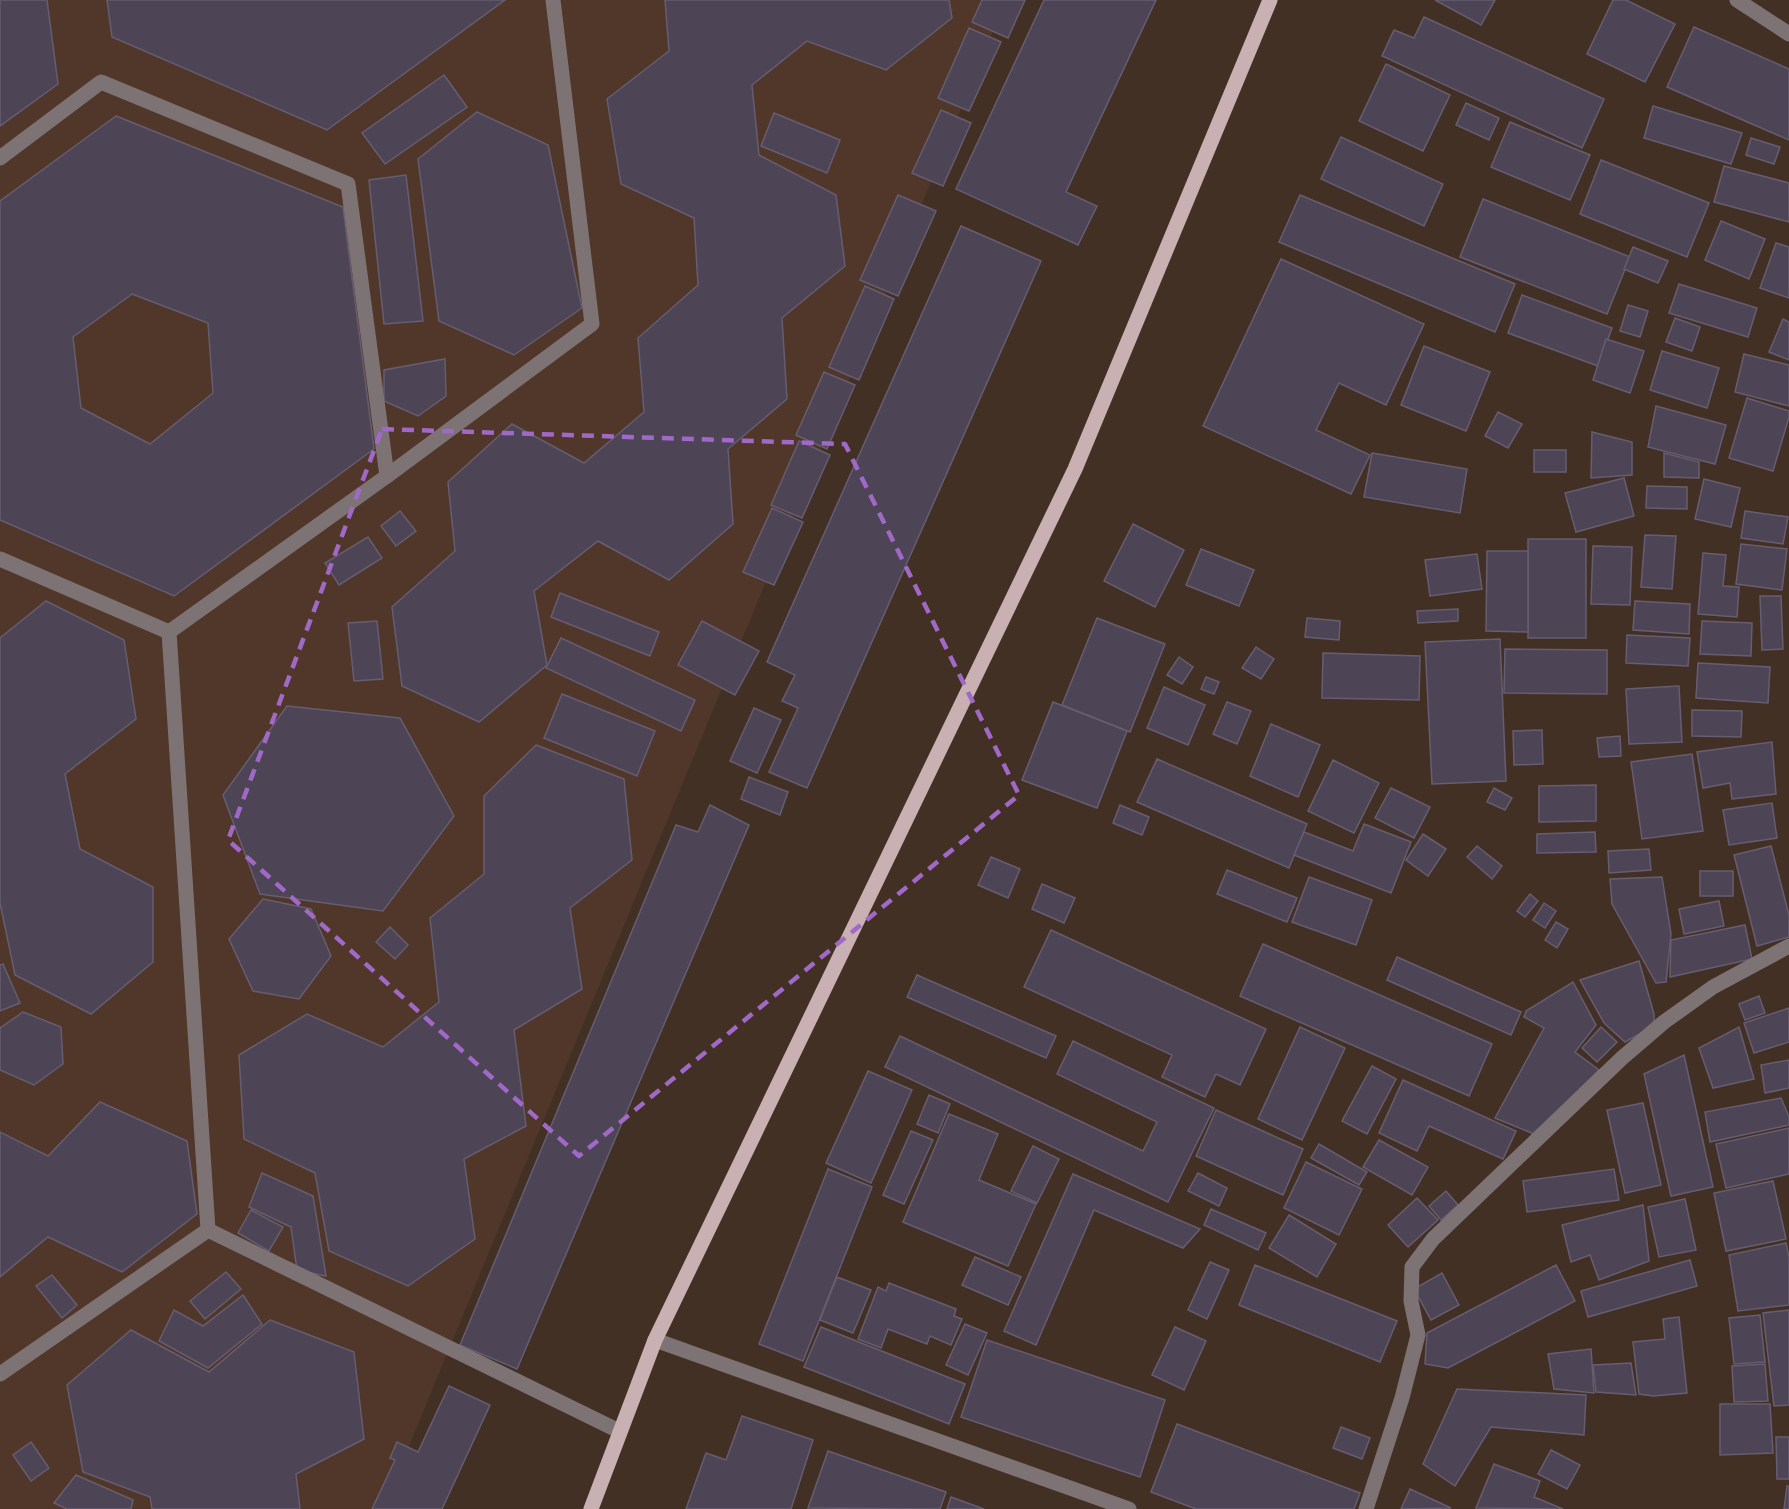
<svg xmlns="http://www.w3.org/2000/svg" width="1789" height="1509" font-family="Quicksand,sans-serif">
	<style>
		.built { fill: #50372a }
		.building { fill: #4d4456; stroke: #665d70; stroke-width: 1.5; fill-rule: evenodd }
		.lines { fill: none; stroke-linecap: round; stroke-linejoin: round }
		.minor { stroke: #7e7374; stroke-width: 15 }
		.major { stroke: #c8b0b3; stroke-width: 15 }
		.marked { fill: none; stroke: #a169c7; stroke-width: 4.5; stroke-dasharray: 12 8; stroke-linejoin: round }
	</style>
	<rect width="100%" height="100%" fill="#433025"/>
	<polygon class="built" points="0,0 1006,0 383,1509 0,1509"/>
	<g class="building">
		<polygon points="0,0 47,0 58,84 0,126"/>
		<polygon points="107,0 505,0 327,130 112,37"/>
		<polygon points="665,0 949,0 952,18 886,70 807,41 752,85 759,155 836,195 845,266 782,318 787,399 728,449 733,524 669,580 598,541 534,591 547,665 479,722 402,686 392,607 455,551 448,482 512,424 584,463 644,412 638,338 698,285 694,218 621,184 607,99 669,51"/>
		<polygon points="982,0 1025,0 1008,38 972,22"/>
		<polygon points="1044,0 1156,0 1066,192 1097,206 1078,245 956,189"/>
		<polygon points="1435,0 1495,0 1481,25"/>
		<polygon points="1613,0 1626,0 1675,24 1645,82 1587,54"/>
		<polygon points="1424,17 1604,99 1582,148 1382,56 1394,30 1414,38"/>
		<polygon points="1694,27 1789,69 1789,140 1667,87"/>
		<polygon points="969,28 1001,42 969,111 938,98"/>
		<polygon points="1386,64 1450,95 1423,151 1359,121"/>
		<polygon points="444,75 467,107 385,164 362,133"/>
		<polygon points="1466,103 1499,118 1489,140 1456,125"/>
		<polygon points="1653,106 1742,133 1731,164 1644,138"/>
		<polygon points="941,110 971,123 943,186 912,173"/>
		<polygon points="477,112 548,145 582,308 514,355 439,321 418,159"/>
		<polygon points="774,113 840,140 827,173 761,146"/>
		<path d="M116,116L343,207L374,449L174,596L0,520V201ZM132,294L208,323L213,393L150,444L81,408L73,337Z"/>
		<polygon points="1510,122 1590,155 1570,200 1491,167"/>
		<polygon points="1341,137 1443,184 1424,226 1321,179"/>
		<polygon points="1751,138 1780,147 1774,164 1746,155"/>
		<polygon points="1601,160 1709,203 1687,257 1580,214"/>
		<polygon points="1724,166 1789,183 1789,222 1714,202"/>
		<polygon points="406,175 423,321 384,324 369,180"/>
		<polygon points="898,195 936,211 898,296 860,280"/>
		<polygon points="1300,195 1515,284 1495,332 1279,242"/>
		<polygon points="1483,199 1630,257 1607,314 1460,257"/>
		<polygon points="1721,221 1765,239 1749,279 1705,260"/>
		<polygon points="961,226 1041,261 807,788 769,772 798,708 782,701 795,675 767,662"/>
		<polygon points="1776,243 1789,247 1789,298 1760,288"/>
		<polygon points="1633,247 1668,261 1658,283 1624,269"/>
		<polygon points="1281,259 1424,324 1386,405 1339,383 1316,430 1370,455 1351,494 1203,426"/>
		<polygon points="1679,284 1757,308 1748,337 1669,313"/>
		<polygon points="865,286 894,299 859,380 829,367"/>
		<polygon points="1522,295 1612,328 1598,366 1508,333"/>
		<polygon points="1628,305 1648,311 1640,337 1620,331"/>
		<polygon points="1675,318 1700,327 1692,351 1666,342"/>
		<polygon points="1783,319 1789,322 1789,360 1769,352"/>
		<polygon points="1606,339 1644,351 1630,393 1593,380"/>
		<polygon points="1424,346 1490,372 1466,431 1401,405"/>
		<polygon points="1662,351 1719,368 1707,408 1650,390"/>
		<polygon points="1744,354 1789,365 1789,406 1735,392"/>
		<polygon points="445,359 446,396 418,416 384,401 384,370"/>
		<polygon points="824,372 855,385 827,449 796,435"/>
		<polygon points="1747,398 1789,411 1789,417 1773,471 1729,458"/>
		<polygon points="1656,406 1726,425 1715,464 1648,447"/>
		<polygon points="1498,412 1522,424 1508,448 1485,436"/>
		<polygon points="1592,432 1632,442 1632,475 1591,478"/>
		<polygon points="799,441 830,455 802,518 771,505"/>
		<rect x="1534" y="450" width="32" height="22"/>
		<polygon points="1372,453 1467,469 1460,513 1364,497"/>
		<polygon points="1664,453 1699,462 1699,478 1664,477"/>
		<polygon points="1624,478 1634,516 1576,532 1565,493"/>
		<polygon points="1704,479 1740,488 1731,527 1695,519"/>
		<polygon points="1647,486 1687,487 1687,509 1646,508"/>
		<polygon points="772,508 803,522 774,585 743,572"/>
		<polygon points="400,511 416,531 396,546 381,526"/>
		<polygon points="1745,511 1788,517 1783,544 1741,538"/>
		<polygon points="1133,524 1184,550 1155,607 1104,581"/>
		<polygon points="1645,535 1676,536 1672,589 1641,587"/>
		<polygon points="368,537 382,558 339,585 325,563"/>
		<rect x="1528" y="539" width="58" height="99"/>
		<polygon points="1741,544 1787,549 1782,590 1736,584"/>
		<polygon points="1593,546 1632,547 1630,605 1591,604"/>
		<polygon points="1201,549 1254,570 1239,606 1186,585"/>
		<polygon points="1487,551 1528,551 1528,632 1486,631"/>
		<polygon points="1703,553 1726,555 1723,586 1739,587 1737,617 1698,614"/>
		<polygon points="1477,554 1482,589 1430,596 1425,560"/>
		<polygon points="560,593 659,632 650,656 551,617"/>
		<polygon points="1760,596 1781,596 1783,649 1762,650"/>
		<polygon points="46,601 124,640 136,719 65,774 80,849 153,887 153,962 91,1014 15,975 0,903 0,638"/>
		<polygon points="1635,601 1690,604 1689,634 1633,630"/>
		<polygon points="1458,609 1458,621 1418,623 1417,611"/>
		<polygon points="1097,618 1165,644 1130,732 1062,705"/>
		<polygon points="1307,618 1340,621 1339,640 1305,637"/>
		<polygon points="377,621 383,679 354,681 348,623"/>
		<polygon points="702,621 759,651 735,695 678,665"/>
		<polygon points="1702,621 1752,623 1751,656 1700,654"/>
		<polygon points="1627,635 1690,638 1688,666 1626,663"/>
		<polygon points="561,638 695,700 681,731 546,668"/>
		<polygon points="1500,639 1506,781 1432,784 1425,642"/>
		<polygon points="1256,647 1274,659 1261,679 1242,668"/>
		<polygon points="1505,649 1607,650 1607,694 1504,693"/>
		<polygon points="1323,653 1420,656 1419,700 1322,698"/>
		<polygon points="1179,657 1193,667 1182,684 1167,675"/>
		<polygon points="1698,663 1770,667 1768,703 1696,698"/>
		<polygon points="1206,677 1219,682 1214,694 1201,689"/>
		<polygon points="1679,686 1682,742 1629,744 1626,689"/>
		<polygon points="1164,687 1205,705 1188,745 1147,728"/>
		<polygon points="562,694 655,731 637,776 544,738"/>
		<polygon points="1053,702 1127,731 1097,808 1022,780"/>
		<polygon points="1227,702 1251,711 1237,744 1213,734"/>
		<polygon points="287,706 400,718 454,816 383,911 260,894 223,795"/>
		<polygon points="754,708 781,720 757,773 730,761"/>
		<polygon points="1692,710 1742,711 1741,737 1692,736"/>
		<polygon points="1271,724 1320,745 1298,797 1250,776"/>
		<polygon points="1542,730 1543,764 1514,765 1513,731"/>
		<polygon points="1620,736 1621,756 1599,757 1597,738"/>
		<polygon points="1772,742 1776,794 1732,799 1730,783 1703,788 1697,752"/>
		<polygon points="536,745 624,779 632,860 570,908 582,989 514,1030 526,1126 464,1159 475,1239 408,1286 329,1251 315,1173 244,1139 239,1055 307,1014 383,1047 439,1002 430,918 484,874 484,796"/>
		<polygon points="1692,754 1703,831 1642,839 1631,762"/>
		<polygon points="1157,759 1307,824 1289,868 1137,802"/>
		<polygon points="1333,760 1379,783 1354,833 1308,811"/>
		<polygon points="749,777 788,792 780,815 741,799"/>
		<polygon points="1596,785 1596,821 1539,822 1539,786"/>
		<polygon points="1391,788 1430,807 1414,838 1375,818"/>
		<polygon points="1494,788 1512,798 1505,810 1487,802"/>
		<polygon points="1772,803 1777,838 1729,845 1723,810"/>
		<polygon points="710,805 749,825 517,1369 460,1345 676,825 698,832"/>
		<polygon points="1120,805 1149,817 1142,835 1113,823"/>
		<polygon points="1364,824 1411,842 1391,893 1294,855 1304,832 1353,851"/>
		<polygon points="1595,832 1596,852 1537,853 1537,834"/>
		<polygon points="1423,834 1446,849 1428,876 1406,860"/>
		<polygon points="1477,846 1502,866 1492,879 1467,857"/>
		<polygon points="1771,846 1789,915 1789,937 1757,946 1734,855"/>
		<polygon points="1649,849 1651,870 1609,873 1608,851"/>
		<polygon points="991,857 1020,869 1008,898 978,885"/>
		<polygon points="1227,870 1297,898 1287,922 1217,894"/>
		<rect x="1700" y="871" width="33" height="25"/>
		<polygon points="1309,877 1372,900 1356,945 1292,922"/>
		<polygon points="1662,877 1671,934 1666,982 1656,983 1612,904 1610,879"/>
		<polygon points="1042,884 1075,898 1064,923 1032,909"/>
		<polygon points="1530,894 1538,901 1525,917 1517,911"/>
		<polygon points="263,899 311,909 331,956 299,999 253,991 229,939"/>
		<polygon points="1719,901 1724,926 1684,934 1679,909"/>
		<polygon points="1544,903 1556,911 1545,928 1533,920"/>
		<polygon points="1556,922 1568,929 1557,948 1545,940"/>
		<polygon points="1745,925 1752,959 1670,977 1671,940"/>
		<polygon points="390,927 408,945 395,959 376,942"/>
		<polygon points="1051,930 1266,1029 1240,1085 1216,1074 1205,1097 1162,1077 1172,1055 1024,987"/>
		<polygon points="1263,944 1492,1044 1469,1096 1240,996"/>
		<polygon points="1397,957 1521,1012 1511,1035 1387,980"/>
		<polygon points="1639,961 1654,1014 1654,1026 1625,1042 1604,1023 1580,980"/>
		<polygon points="3,964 20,1003 0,1011 0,965"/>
		<polygon points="917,975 1056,1036 1046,1058 907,997"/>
		<polygon points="1573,982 1596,1025 1575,1052 1599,1070 1534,1134 1495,1118 1544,1028 1524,1017 1526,1011"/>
		<polygon points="1759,996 1765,1013 1745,1020 1739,1004"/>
		<polygon points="1789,1008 1789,1042 1754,1053 1744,1023"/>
		<polygon points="23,1012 61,1027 63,1064 34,1085 0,1070 0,1028"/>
		<polygon points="1300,1027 1345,1048 1302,1140 1258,1119"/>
		<polygon points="1601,1027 1617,1042 1597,1062 1582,1048"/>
		<polygon points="1739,1027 1754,1079 1713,1088 1699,1048"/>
		<polygon points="900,1036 1143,1151 1157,1122 1057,1074 1073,1041 1214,1108 1168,1202 885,1067"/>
		<polygon points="1684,1055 1713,1187 1671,1196 1644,1074"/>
		<polygon points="1789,1060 1789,1088 1765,1093 1761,1065"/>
		<polygon points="1372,1066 1396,1079 1367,1134 1342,1121"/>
		<polygon points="868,1071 912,1090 871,1183 826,1163"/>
		<polygon points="1403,1080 1516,1131 1503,1159 1429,1126 1417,1151 1379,1133"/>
		<polygon points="929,1095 950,1104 938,1133 917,1124"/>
		<polygon points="1781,1098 1789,1117 1789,1125 1710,1142 1705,1112"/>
		<polygon points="100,1102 187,1141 197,1214 122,1272 48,1237 0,1277 0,1132 48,1156"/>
		<polygon points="1643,1103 1661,1185 1625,1193 1607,1110"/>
		<polygon points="1216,1110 1303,1149 1283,1195 1196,1156"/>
		<polygon points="949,1114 998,1134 979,1180 1036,1204 1008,1266 903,1222"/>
		<polygon points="1789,1128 1789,1174 1726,1188 1716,1144"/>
		<polygon points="911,1131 933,1140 904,1204 883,1195"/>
		<polygon points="1379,1140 1428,1167 1412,1195 1363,1167"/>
		<polygon points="1319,1144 1367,1172 1359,1185 1311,1158"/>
		<polygon points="1033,1146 1059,1159 1037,1203 1011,1191"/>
		<polygon points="1306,1162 1362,1189 1339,1235 1284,1208"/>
		<polygon points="828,1169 872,1187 803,1361 759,1344"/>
		<polygon points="1614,1169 1619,1200 1527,1212 1523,1181"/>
		<polygon points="262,1173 313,1196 326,1276 297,1270 291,1227 249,1207"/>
		<polygon points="1198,1173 1227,1188 1219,1206 1188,1191"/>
		<polygon points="1073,1174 1200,1229 1183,1248 1094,1210 1036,1345 1004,1331"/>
		<polygon points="1773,1181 1786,1239 1726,1251 1714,1193"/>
		<polygon points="1446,1191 1458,1205 1441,1220 1429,1206"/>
		<polygon points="1417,1198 1438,1220 1408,1247 1388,1225"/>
		<polygon points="1685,1199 1696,1250 1659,1257 1648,1207"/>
		<polygon points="1643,1205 1649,1261 1599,1280 1590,1255 1571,1262 1562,1225"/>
		<polygon points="1211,1209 1266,1233 1258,1250 1204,1225"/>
		<polygon points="251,1210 283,1227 269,1251 238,1233"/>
		<polygon points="1289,1215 1336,1244 1317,1277 1269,1248"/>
		<polygon points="1786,1243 1789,1257 1789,1305 1738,1311 1729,1255"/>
		<polygon points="975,1257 1021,1277 1008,1305 962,1285"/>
		<polygon points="1690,1260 1697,1286 1588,1317 1581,1291"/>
		<polygon points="1210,1262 1229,1270 1207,1319 1188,1310"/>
		<polygon points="1255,1265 1397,1321 1380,1362 1239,1305"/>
		<polygon points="1556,1265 1575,1301 1448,1368 1425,1364 1427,1333"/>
		<polygon points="226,1272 241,1289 205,1319 190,1301"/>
		<polygon points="1442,1273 1459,1305 1431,1320 1414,1289"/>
		<polygon points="52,1275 77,1305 62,1318 36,1286"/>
		<polygon points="837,1277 871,1290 853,1333 820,1320"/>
		<polygon points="889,1283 956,1309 954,1316 962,1319 951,1345 930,1336 927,1344 888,1329 881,1348 858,1339 878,1287 886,1291"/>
		<polygon points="243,1295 262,1324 208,1368 159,1341 174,1310 203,1326"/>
		<polygon points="1789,1310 1789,1405 1774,1406 1763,1313"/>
		<polygon points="1760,1315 1765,1362 1734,1364 1729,1318"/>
		<polygon points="1679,1317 1687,1393 1653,1396 1639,1394 1633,1342 1665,1339 1663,1319"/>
		<polygon points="270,1320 354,1352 364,1439 296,1474 300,1509 152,1509 150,1497 83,1472 67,1385 131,1330 209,1372"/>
		<polygon points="965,1324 987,1333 968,1375 946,1365"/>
		<polygon points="821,1327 965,1384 949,1424 804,1367"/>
		<polygon points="1175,1327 1206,1341 1184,1390 1152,1375"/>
		<polygon points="987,1340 1165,1400 1140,1477 961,1417"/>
		<polygon points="1591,1349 1594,1393 1554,1389 1548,1354"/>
		<polygon points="1631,1363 1636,1395 1596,1392 1593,1365"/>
		<polygon points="1765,1364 1768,1401 1734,1402 1732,1366"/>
		<polygon points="449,1386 490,1405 442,1509 372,1509 395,1460 390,1458 397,1442 418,1452"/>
		<polygon points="1457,1389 1586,1395 1584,1435 1491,1427 1455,1486 1423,1464"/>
		<polygon points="1720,1404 1770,1404 1773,1453 1720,1455"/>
		<polygon points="742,1416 813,1440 791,1509 686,1509 706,1453 726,1460"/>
		<polygon points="1177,1424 1360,1493 1354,1509 1196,1509 1151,1492"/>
		<polygon points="1341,1427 1370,1438 1362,1459 1333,1448"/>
		<polygon points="1776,1437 1789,1437 1789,1479 1777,1479"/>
		<polygon points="31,1442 49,1468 31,1481 13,1455"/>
		<polygon points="1551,1450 1580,1465 1567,1489 1538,1474"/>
		<polygon points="828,1451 946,1492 940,1509 808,1508"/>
		<polygon points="1494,1464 1540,1481 1534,1497 1563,1509 1476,1508"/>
		<polygon points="76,1475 133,1500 131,1509 67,1509 54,1503"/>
		<polygon points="1787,1486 1789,1486 1789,1509 1784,1509"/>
		<polygon points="1410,1489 1451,1508 1401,1509"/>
		<polygon points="951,1497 984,1509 947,1509"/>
	</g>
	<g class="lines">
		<g class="minor">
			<polyline points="1737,0 1789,34"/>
			<polyline points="0,158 101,82 348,184 387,476 169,632 208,1230 0,1374"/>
			<polyline points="387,476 592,324 553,0"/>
			<polyline points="0,559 169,632"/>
			<polyline points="208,1230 619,1431"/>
			<polyline points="655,1340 1129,1509"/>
			<polyline points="1366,1509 1402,1398 1418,1335 1411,1301 1412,1267 1433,1239 1622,1058 1664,1022 1713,987 1789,946"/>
		</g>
		<polyline class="major" points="591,1509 655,1340 1075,469 1270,0"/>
	</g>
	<path class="marked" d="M382,429L845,444L1019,795L579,1156L228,840Z"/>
</svg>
